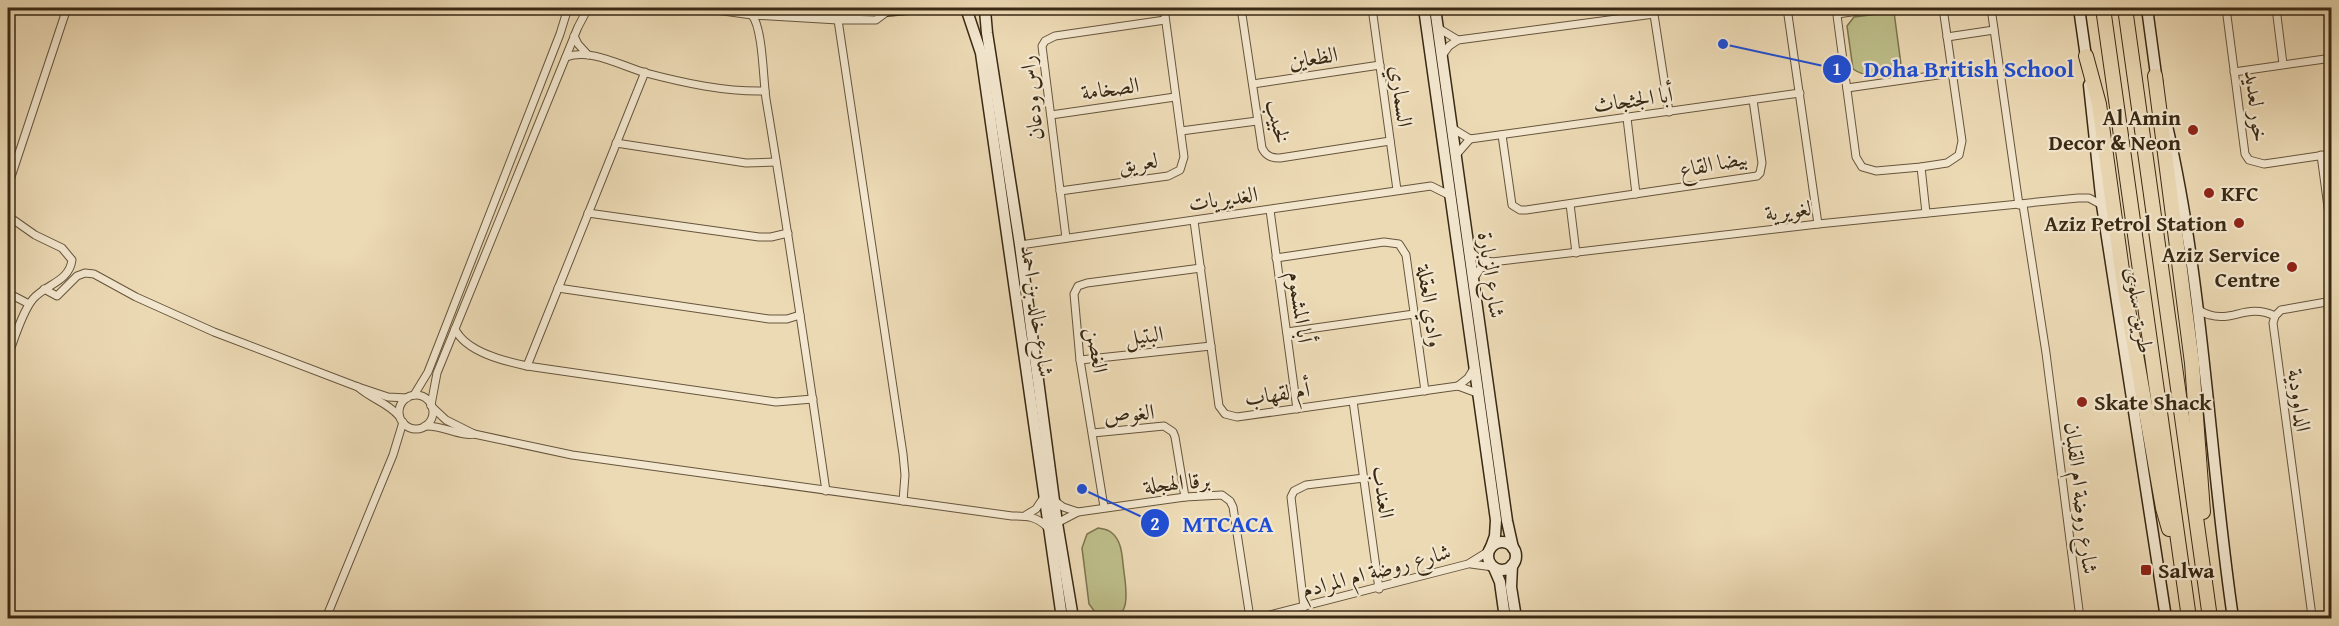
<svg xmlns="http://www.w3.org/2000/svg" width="2339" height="626" font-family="'Gentium Book Plus',Amiri,serif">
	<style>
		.park { fill: #bdbe8a; stroke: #7b744f; stroke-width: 1.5 }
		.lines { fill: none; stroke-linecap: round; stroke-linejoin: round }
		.street-casing { stroke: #66553c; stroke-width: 9 }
		.secondary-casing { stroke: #392914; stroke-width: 13 }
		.highway-casing { stroke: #392914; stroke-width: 16 }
		.street { stroke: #f3e7cf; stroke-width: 7 }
		.secondary { stroke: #f3e7cf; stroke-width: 10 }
		.highway { stroke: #ecdab5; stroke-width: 14 }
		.poi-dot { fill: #8f2418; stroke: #f3e7cf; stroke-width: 2 }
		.labels { text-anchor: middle; stroke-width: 4.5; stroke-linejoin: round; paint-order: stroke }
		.street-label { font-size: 22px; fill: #392914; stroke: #f3e7cf }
		.poi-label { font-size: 22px; font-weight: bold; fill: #392914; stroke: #f3e7cf; text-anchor: end }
		.leader { fill: none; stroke: #1d4ed8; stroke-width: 2 }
		.callout-dot { fill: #1d4ed8; stroke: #f3e7cf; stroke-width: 2 }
		.mark-label { font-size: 18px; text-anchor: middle; font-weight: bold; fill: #fff }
		.callout-label { font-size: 24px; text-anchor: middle; font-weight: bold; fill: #1d4ed8; stroke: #f3e7cf; stroke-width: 4.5; stroke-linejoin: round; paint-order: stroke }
	</style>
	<rect width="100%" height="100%" fill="#ecdab5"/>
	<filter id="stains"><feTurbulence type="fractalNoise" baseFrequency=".00333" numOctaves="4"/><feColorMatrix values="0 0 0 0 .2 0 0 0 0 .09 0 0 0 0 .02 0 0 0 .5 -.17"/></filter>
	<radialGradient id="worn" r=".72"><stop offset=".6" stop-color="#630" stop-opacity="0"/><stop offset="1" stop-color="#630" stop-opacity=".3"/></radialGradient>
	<g class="park">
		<path d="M1894,12L1902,72C1884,75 1869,80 1853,69L1847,26L1854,17Z"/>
		<path d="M1098,528C1103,529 1108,529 1112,533C1123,542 1122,559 1124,572C1127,593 1132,626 1098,616L1089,604L1082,548L1087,534Z"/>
	</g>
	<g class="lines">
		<g class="street-casing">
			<g id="street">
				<polyline points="702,8 752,15 838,20 876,20 888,11"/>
				<path d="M1241,8L1262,148C1266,156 1271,158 1280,158L1390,141"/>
				<polyline points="1372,8 1397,190"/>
				<polyline points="1653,8 1669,112"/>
				<polyline points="1787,8 1818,224"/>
				<polyline points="1836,8 1856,157 1862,167 1876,171 1921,167 1947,163 1959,155 1962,141 1943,8"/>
				<polyline points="1991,8 2019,205"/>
				<polyline points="2226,8 2245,154 2249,160 2264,164 2332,154"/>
				<polyline points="2276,8 2283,64"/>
				<polyline points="1837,14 1880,8"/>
				<path d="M752,15C763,29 763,79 766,99C788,230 807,360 826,491"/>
				<polyline points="838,20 903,454 905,475 903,501"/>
				<polyline points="1438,28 1458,40"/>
				<polyline points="574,36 578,44 588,55"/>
				<polyline points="1947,37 1994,30"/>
				<polyline points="1442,56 1449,46 1458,40 1654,14"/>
				<path d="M566,57C591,48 621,66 646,73C684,83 725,92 765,91"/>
				<polyline points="2234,72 2332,58"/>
				<polyline points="1253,84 1380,65"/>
				<polyline points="1847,88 1952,73"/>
				<polyline points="1051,115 1175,97"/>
				<polyline points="1627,118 1636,194"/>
				<polyline points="1452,128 1470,139 1800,93"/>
				<polyline points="1181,131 1257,121"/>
				<polyline points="1502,135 1512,205 1520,210 1526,210 1757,176 1760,173 1762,163 1753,100"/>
				<polyline points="616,143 746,163 776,162"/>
				<polyline points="1456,155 1470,139"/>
				<polyline points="2321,155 2332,237"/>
				<polyline points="1921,167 1926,213"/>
				<polyline points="8,186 67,8"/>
				<polyline points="1060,191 1168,176 1180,170 1184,157 1164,8"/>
				<polyline points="1570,204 1576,253"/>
				<polyline points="2023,205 2046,353 2080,618"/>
				<polyline points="1270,210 1297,409"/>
				<polyline points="588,213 759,237 771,237 788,233"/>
				<path d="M8,216L35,235L62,248L72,260C69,282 46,284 33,299C22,312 14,340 8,356"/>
				<polyline points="1194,221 1219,406 1225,414 1237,417 1458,386 1477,393"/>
				<polyline points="1066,238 1042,46 1045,41 1055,36 1165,20"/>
				<polyline points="1020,245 1431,186 1451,196"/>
				<polyline points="1469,250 1478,258 1492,262 1818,224 2078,198 2089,198 2102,205"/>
				<polyline points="1276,258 1384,242 1399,244 1406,255 1425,391"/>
				<polyline points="1474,278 1480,269 1492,262"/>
				<polyline points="558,288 769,319 787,319 800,315"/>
				<polyline points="44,289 57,296 77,276 85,273 94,274 136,297 214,332 358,387 388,397 407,398"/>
				<polyline points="8,293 29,304"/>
				<path d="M2197,309C2201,311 2205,314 2210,315C2233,322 2247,303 2275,316"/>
				<path d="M455,329C466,352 504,361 527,366L776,402L813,399"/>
				<polyline points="1287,332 1414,314"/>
				<polyline points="1080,360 1211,346"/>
				<polyline points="527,366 645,72"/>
				<polyline points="1458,386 1468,378 1474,368"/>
				<path d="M358,387C371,399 387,402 399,416"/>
				<polyline points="414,395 428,372 560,34 568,8"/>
				<circle cx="416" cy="412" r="17"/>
				<polyline points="1353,401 1379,589"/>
				<polyline points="431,405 437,373 578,27 588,8"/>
				<polyline points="431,406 446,420 474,434"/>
				<path d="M425,426C442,425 462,437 474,434L572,455L1012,516C1027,516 1037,516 1048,528"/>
				<polyline points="1093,433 1164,426 1173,432 1175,437 1185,497"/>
				<polyline points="1055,501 1063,507 1078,512"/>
				<polyline points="1104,507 1080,360 1074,294 1078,286 1087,283 1201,268"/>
				<polyline points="1026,515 1036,509 1044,497"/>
				<polyline points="1057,523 1078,512 1185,497 1222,495 1230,501 1233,507 1250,618"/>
				<polyline points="1471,564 1493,567"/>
				<polyline points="1304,607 1291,497 1294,491 1306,485 1364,478"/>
				<polyline points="326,618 393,455 403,422"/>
				<polyline points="1258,618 1468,564 1489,551"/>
				<polyline points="2123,618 2147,616 2159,618"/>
				<polyline points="2314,618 2312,616 2273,323 2275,316 2281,310 2332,301"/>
			</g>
		</g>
		<g class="secondary-casing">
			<g id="secondary">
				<path d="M749,8C805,16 860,13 915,8"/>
				<polyline points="1424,8 1496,520 1495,536 1491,547"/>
				<polyline points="1435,8 1507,521 1513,548"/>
				<polyline points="2079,8 2087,64"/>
				<polyline points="2147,8 2157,82"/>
				<polyline points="985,10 987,33 1020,245 1057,523 1073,618"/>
				<polyline points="967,11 981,53 1062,618"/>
				<polyline points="2089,85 2102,205 2166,618"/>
				<path d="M2167,126C2204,286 2209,456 2233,618"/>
				<circle cx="1502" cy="556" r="14"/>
				<polyline points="1512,565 1511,587 1516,618"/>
				<polyline points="1494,568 1500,582 1505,618"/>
			</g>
		</g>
		<g class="highway-casing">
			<g id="highway">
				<polyline points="2103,8 2189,618"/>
				<polyline points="2125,8 2210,618"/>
				<polyline points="2086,56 2099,104 2125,292 2163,508 2169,529"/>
				<polyline points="2155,76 2192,363 2203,512"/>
			</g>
		</g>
		<use href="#street" class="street"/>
		<use href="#secondary" class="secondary"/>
		<use href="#highway" class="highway"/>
	</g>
	<g class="poi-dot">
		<circle cx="2193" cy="130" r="6"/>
		<circle cx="2209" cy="193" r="6"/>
		<circle cx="2239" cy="223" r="6"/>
		<circle cx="2292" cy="267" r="6"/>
		<circle cx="2082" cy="402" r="6"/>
		<rect x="2140" y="564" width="12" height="12" rx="3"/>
	</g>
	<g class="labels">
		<g class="street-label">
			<text transform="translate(1313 57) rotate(-9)" y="8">الظعاين</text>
			<text transform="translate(1110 88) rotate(-8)" y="8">الصخامة</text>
			<text transform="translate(1402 96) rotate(83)" y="8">السماري</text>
			<text transform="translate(1031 98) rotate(-96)" y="8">راس ودعان</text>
			<text transform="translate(1633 99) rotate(-8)" y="8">أبا الجثجاث</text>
			<text transform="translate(2257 106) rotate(83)" y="8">خور لعديد</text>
			<text transform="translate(1279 121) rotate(77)" y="8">لخبيب</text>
			<text transform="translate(1138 162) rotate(-8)" y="8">لعريق</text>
			<text transform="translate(1713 163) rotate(-11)" y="8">بيضا القاع</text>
			<text transform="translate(1223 198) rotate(-8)" y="8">الغديريات</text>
			<text transform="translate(1788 210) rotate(-7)" y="8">لغويرية</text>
			<text transform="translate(1492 275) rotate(82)" y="8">شارع الزبارة</text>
			<text transform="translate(1431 306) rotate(82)" y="8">وادي العقلة</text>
			<text transform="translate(1301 307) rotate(82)" y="8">أبا المشموم</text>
			<text transform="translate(2140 310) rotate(81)" y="8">طريق سلوى</text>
			<text transform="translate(1038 311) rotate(82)" y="8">شارع خالد بن احمد</text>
			<text transform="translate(1144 335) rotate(-7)" y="8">البتيل</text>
			<text transform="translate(1098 350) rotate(82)" y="8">الغصن</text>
			<text transform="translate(1277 393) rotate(-8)" y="8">أم لقهاب</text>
			<text transform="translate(2300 400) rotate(82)" y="8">الداوودية</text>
			<text transform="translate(1129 413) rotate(-5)" y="8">الغوص</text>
			<text transform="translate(1177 482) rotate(-5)" y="8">برقا الهجلة</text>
			<text transform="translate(1384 492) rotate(82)" y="8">العندب</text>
			<text transform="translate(2082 498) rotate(83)" y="8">شارع روضة ام القلبان</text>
			<text transform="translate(1376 570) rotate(-15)" y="8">شارع روضة ام المرادم</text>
		</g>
		<g class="poi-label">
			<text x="2181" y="125">Al Amin<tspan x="2181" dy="25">Decor &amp; Neon</tspan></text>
			<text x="2221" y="201" text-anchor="start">KFC</text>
			<text x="2227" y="231">Aziz Petrol Station</text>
			<text x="2280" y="262">Aziz Service<tspan x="2280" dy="25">Centre</tspan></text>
			<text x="2094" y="410" text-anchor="start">Skate Shack</text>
			<text x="2158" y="578" text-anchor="start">Salwa</text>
		</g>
	</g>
	<path class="leader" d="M1723 44L1837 69M1082 489L1155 523"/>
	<g class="callout-dot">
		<circle cx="1723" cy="44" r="6"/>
		<circle cx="1082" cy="489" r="6"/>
		<circle cx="1837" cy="69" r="15"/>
		<circle cx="1155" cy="523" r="15"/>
	</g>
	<g class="mark-label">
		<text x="1837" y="75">1</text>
		<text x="1155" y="530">2</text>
	</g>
	<g class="callout-label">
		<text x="1969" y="77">Doha British School</text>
		<text x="1228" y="532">MTCACA</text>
	</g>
	<rect width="2339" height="626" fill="none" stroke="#ecdab5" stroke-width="30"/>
	<rect x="9" y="9" width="2321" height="608" fill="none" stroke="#392914" stroke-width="3"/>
	<rect x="15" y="15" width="2309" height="596" fill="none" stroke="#392914" stroke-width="1.5"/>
	<rect width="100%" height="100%" filter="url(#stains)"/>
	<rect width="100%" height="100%" fill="url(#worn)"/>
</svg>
